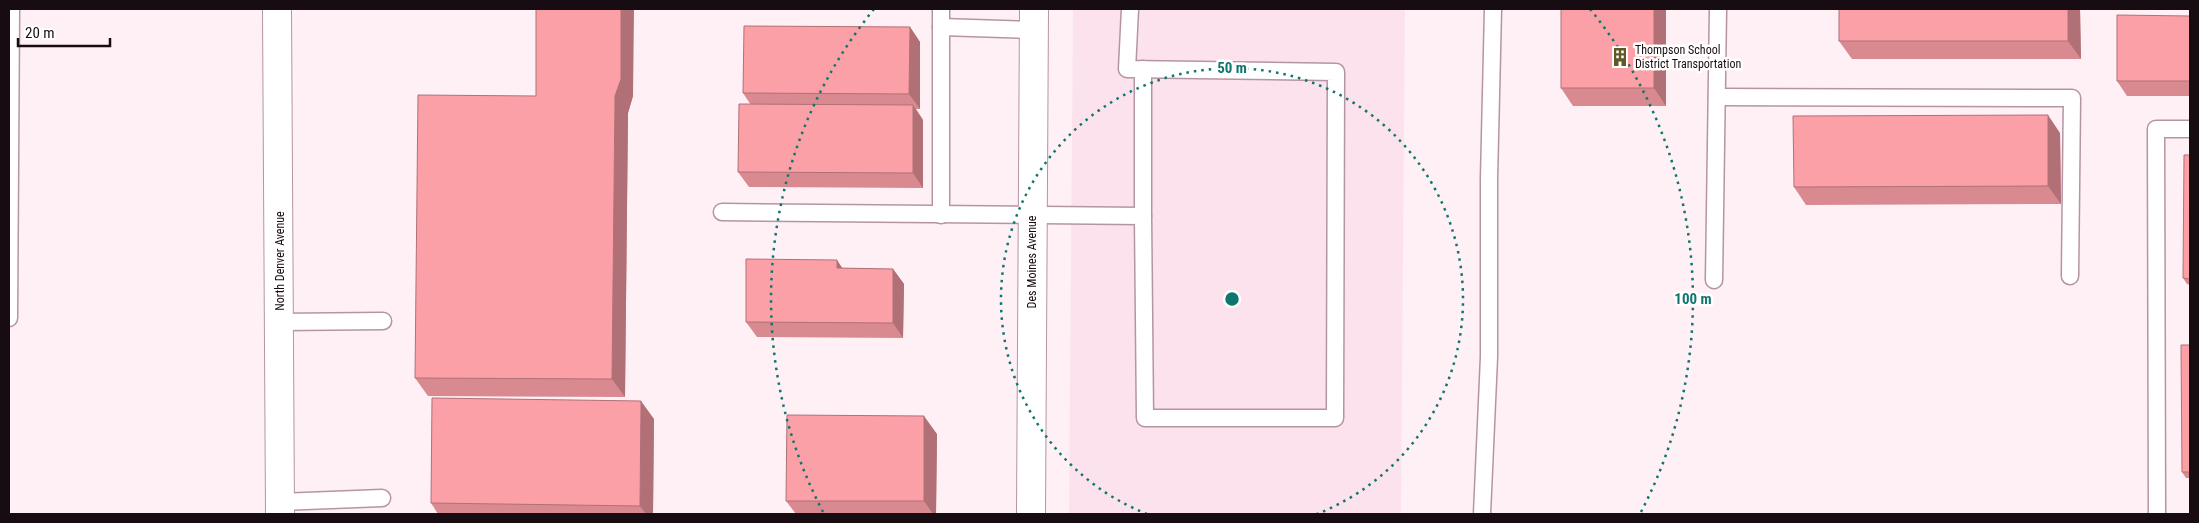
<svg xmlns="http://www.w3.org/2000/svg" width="2199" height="523" font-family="'Roboto Condensed',sans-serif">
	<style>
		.built { fill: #fce2ed }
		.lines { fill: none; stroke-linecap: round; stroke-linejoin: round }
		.lane-casing { stroke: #b595a3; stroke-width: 19 }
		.street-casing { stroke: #b595a3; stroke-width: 30 }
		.secondary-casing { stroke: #b595a3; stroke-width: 30 }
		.lane { stroke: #fff; stroke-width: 16 }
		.street { stroke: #fff; stroke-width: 28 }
		.secondary { stroke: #fff; stroke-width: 28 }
		.wall { fill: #d98a90 }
		.shaded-wall { fill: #b07076 }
		.building { fill: #fca0a8; stroke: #b07076 }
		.ring { fill: none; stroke: #0f766e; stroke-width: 2.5; stroke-dasharray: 2.5 5 }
		.labels { text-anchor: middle; stroke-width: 5; stroke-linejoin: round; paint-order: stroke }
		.poi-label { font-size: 12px; fill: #170c11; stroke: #fff; text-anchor: start }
		.street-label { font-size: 12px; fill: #170c11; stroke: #fff }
		.centre { fill: #0f766e; stroke: #fff; stroke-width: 2.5 }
		.ring-label { font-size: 15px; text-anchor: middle; font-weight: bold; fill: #0f766e; stroke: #fff; stroke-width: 5; stroke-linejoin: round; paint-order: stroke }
	</style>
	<rect width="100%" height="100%" fill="#fef0f5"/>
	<polygon class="built" points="1073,9 1405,9 1401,514 1069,514"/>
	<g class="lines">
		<g class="lane-casing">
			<g id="lane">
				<polyline points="941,9 941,215"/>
				<polyline points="941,27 1034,30"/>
				<polyline points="1143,69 1143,216"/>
				<polyline points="1717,97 2072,98 2070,276"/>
				<polyline points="722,212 1143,216 1145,418 1335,418 1336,72 1127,69 1130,9"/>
				<polyline points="1714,280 1718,9"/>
				<polyline points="9,318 11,9"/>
				<polyline points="280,322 383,321"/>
				<polyline points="280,502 382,498"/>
				<polyline points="1482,514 1489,357 1489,179 1493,9"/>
				<polyline points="2157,514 2156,129 2190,129"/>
			</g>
		</g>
		<g class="street-casing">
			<polyline id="street" points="1031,514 1034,9"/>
		</g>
		<g class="secondary-casing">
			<polyline id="secondary" points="277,9 280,514"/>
		</g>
		<use href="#lane" class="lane"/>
		<use href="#street" class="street"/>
		<use href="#secondary" class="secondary"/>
	</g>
	<g class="wall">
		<polygon points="1561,9 1666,9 1666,106 1573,106 1561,88"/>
		<polygon points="2080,9 2081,59 1852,59 1839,41"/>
		<polygon points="2190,16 2190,96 2127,96 2117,81"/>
		<polygon points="910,27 920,42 920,109 916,109 923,120 923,188 749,187 738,172 751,105 743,93"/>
		<polygon points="633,96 628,113 625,397 428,396 415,378"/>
		<polygon points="2060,133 2061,204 1806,205 1794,187"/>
		<polygon points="2190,155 2190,285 2187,284 2183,278"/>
		<polygon points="842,268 893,269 904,284 903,338 757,337 746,322"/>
		<polygon points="2190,345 2190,478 2186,478 2182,472"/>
		<polygon points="654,419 653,514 438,514 431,503"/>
		<polygon points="937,434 936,514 796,514 786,501"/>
	</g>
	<g class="shaded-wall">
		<polygon points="621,9 634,9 633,96 628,113 625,397 612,379 615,96"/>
		<polygon points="1654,9 1666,9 1666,106 1654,88"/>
		<polygon points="2068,9 2080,9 2081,59 2068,41"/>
		<polygon points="910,27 920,42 920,109 909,94"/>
		<polygon points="913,105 923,120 923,188 913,173"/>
		<polygon points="2048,115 2060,133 2061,204 2048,186"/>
		<polygon points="837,260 847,275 837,268"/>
		<polygon points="893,269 904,284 903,338 893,323"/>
		<polygon points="641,401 654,419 653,514 646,514 640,506"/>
		<polygon points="924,416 937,434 936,514 933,514 924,501"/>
	</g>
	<g class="building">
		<polygon points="536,9 621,9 621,79 615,96 612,379 415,378 418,95 536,96"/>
		<rect x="1561" y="9" width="93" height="79"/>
		<rect x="1839" y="9" width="229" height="32"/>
		<polygon points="2117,15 2190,16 2190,81 2117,81"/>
		<polygon points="744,26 910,27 909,94 743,93"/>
		<polygon points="739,104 913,105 913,173 738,172"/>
		<polygon points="2048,115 2048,186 1794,187 1793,116"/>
		<polygon points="2184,155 2190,155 2190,279 2183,278"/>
		<polygon points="746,259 837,260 837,268 893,269 893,323 746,322"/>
		<polygon points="2181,345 2190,345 2190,472 2182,472"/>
		<polygon points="432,398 641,401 640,506 431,503"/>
		<polygon points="787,415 924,416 924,501 786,501"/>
	</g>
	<g class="ring">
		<path d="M1147 514A231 231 0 1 1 1317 514"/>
		<path d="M823 512A461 461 0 0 1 874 9M1590 9A461 461 0 0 1 1641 512"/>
	</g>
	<defs>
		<g id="building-bare" transform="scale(1.5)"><path d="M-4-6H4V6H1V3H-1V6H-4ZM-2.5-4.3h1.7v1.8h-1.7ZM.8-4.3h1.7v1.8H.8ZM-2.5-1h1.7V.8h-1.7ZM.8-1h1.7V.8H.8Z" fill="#5e5a26" stroke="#fff" stroke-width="2.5" paint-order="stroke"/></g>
	</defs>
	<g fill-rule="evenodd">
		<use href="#building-bare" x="1620" y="57"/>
	</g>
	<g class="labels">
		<g class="poi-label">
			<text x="1635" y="54">Thompson School<tspan x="1635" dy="14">District Transportation</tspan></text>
		</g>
		<g class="street-label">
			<text transform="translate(280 261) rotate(-90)" y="4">North Denver Avenue</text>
			<text transform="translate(1032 262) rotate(-90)" y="4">Des Moines Avenue</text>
		</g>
	</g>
	<circle cx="1232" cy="299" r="8" class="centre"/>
	<g class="ring-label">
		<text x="1232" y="73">50 m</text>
		<text x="1693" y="304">100 m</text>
	</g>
	<rect width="2199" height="523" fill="none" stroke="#170c11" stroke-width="20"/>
	<path d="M18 38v8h92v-8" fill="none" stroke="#170c11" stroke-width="2.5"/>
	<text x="25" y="38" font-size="15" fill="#170c11" stroke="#ffffff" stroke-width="4" paint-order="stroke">20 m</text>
</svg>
